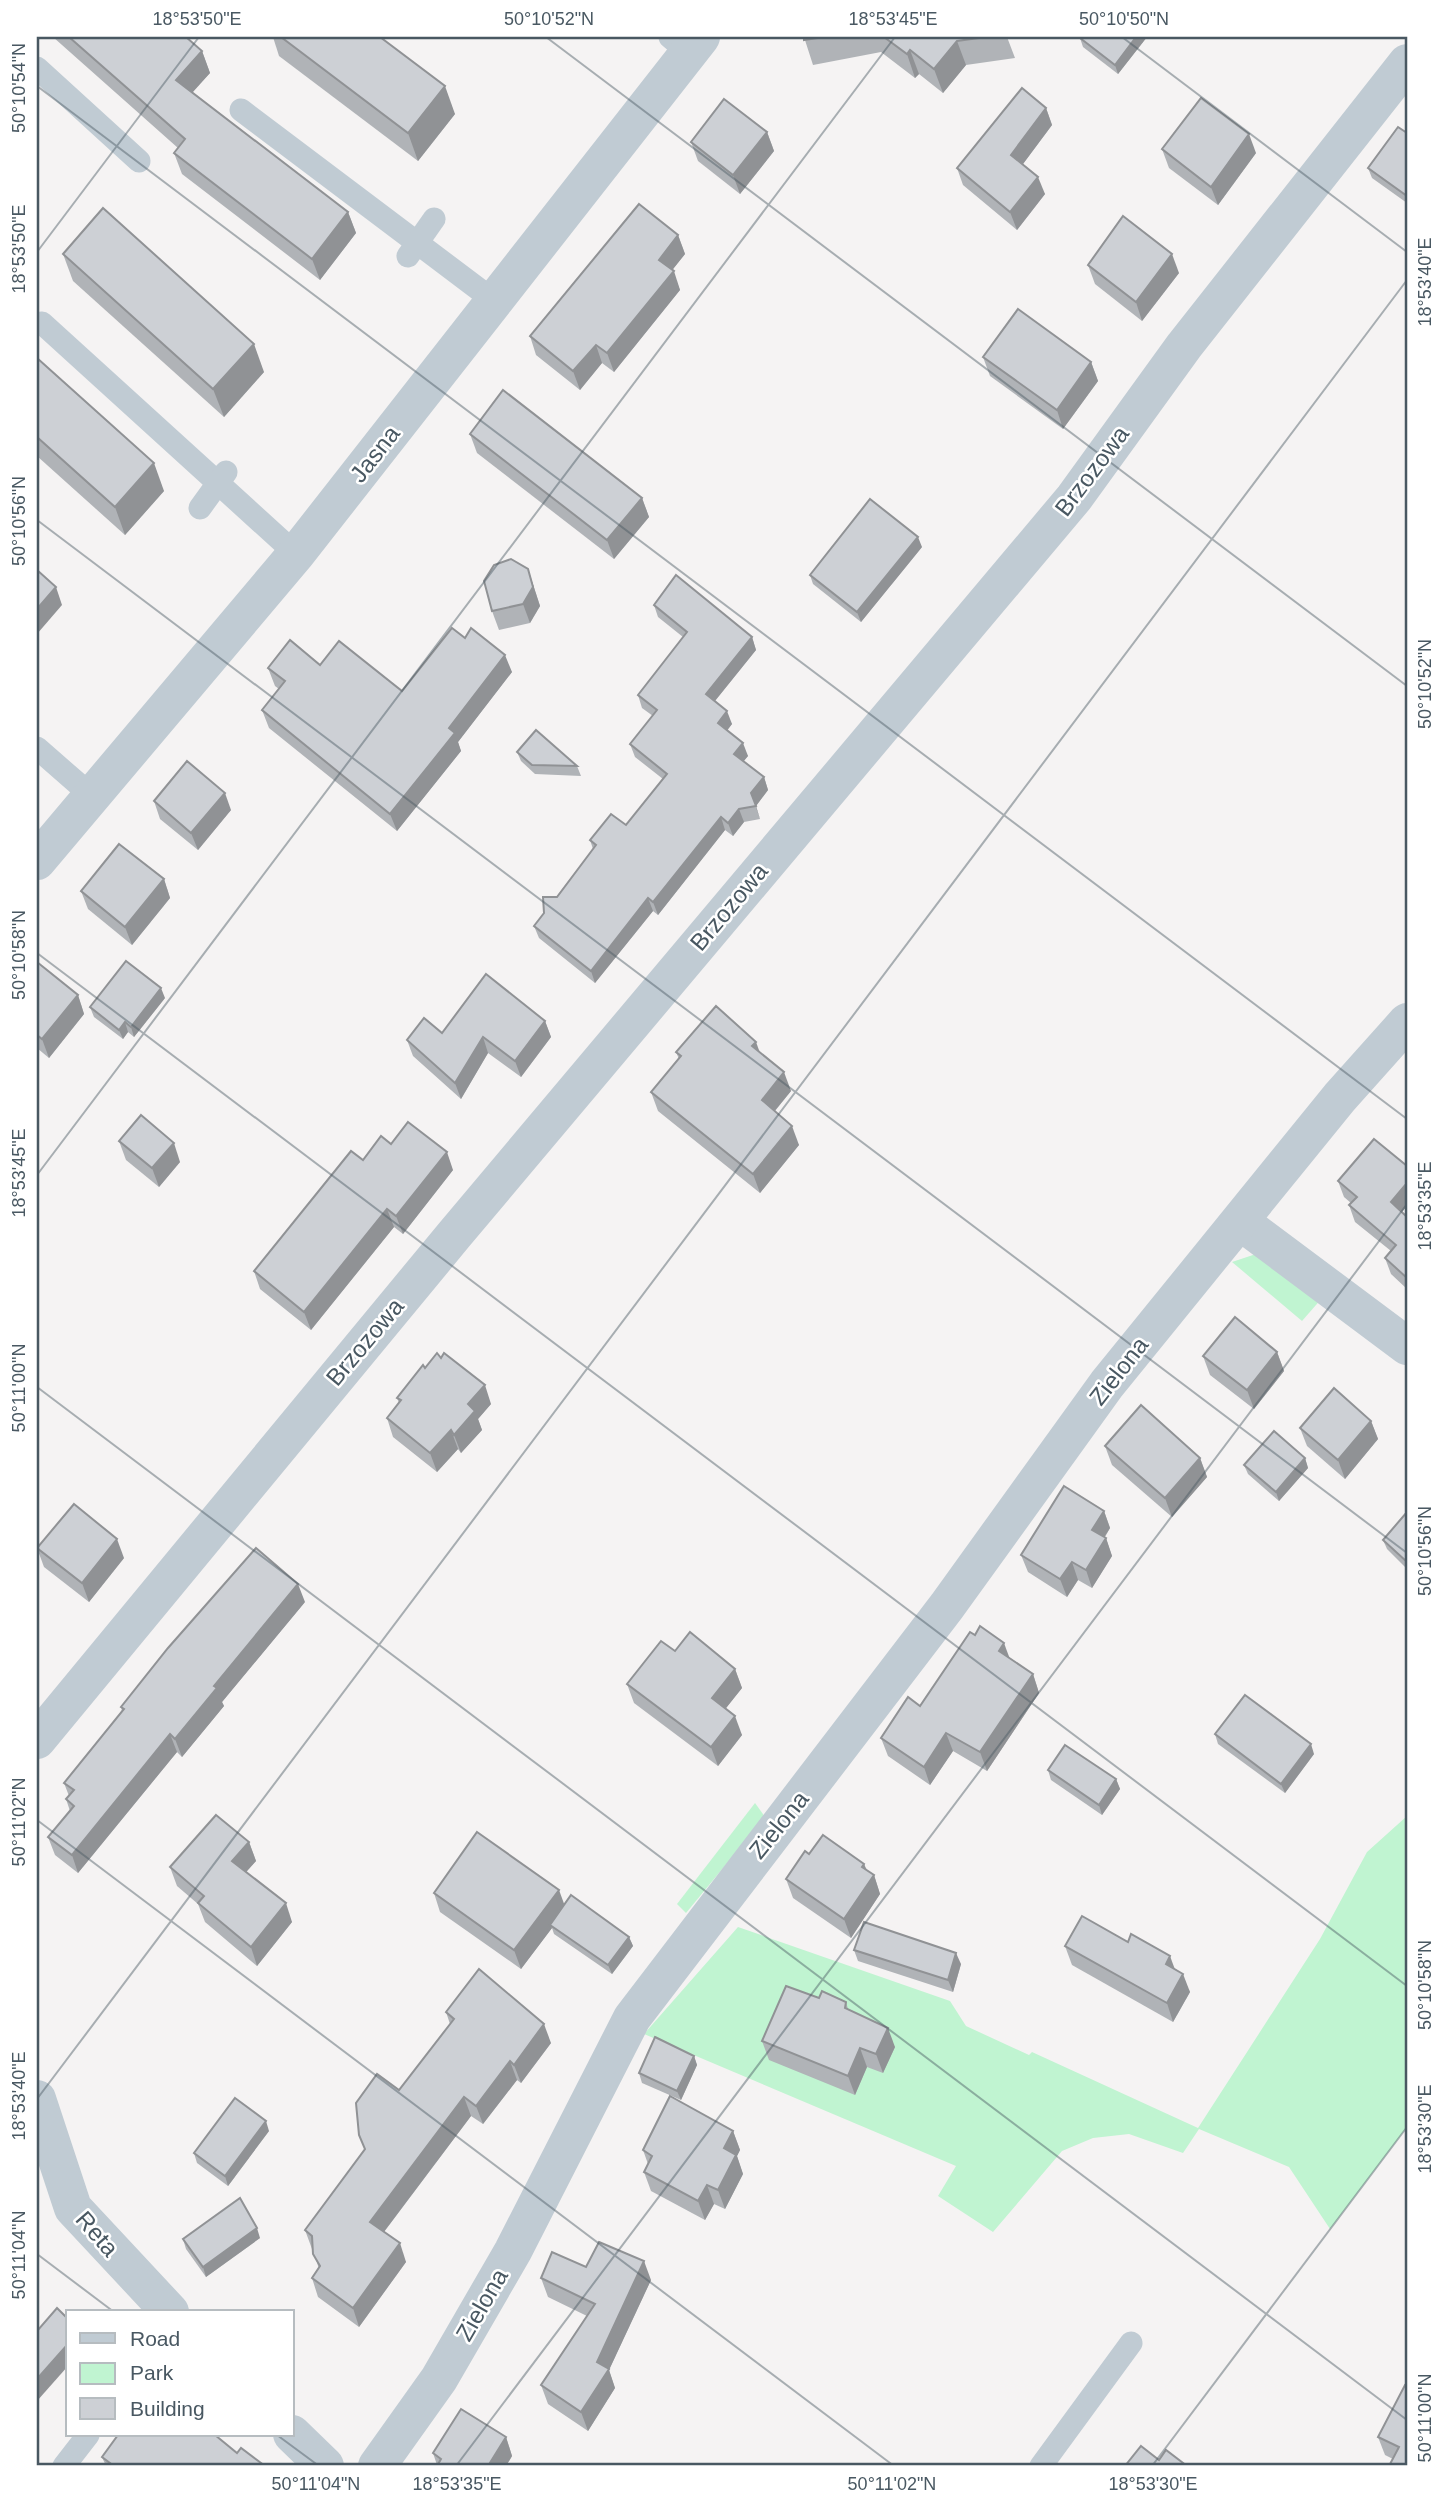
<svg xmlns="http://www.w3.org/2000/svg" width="1444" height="2503" font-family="Arial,sans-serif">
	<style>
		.green { fill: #c0f4d1 }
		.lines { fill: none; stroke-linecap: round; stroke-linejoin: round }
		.lane { stroke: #c0cbd3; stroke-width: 23 }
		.street { stroke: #c0cbd3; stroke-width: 38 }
		.wall { fill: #b0b3b7 }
		.shaded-wall { fill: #909295 }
		.building { fill: #cdd0d5; stroke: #909295; stroke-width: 2 }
		.ticks { fill: none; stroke: #495862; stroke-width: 2; stroke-opacity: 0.45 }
		.labels { text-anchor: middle; stroke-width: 5; stroke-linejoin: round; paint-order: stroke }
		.street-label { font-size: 24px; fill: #495862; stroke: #fff }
		.neatline { fill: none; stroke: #495862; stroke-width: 2.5 }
		.ticks-label { font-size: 18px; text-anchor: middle; fill: #495862 }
	</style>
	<rect width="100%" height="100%" fill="#f5f3f3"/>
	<g class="green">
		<polygon points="1256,1254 1323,1297 1302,1321 1232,1262"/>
		<polygon points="755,1803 765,1817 686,1913 677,1904"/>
		<polygon points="1407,1816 1407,2127 1330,2229 1289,2167 1199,2129 1183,2153 1129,2134 1093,2138 1062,2151 993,2232 938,2196 956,2166 644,2034 738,1927 950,2001 966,2026 1029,2055 1032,2052 1198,2128 1320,1939 1367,1852"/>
	</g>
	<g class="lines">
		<g class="lane">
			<polyline points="670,37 689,53"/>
			<polyline points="37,68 139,161"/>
			<polyline points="241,110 493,300"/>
			<polyline points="408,256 434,219"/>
			<polyline points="42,323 296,554"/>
			<polyline points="200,508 226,472"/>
			<polyline points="37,748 92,796"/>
			<polyline points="64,2466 88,2435"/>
			<polyline points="1041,2466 1131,2343"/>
		</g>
		<g class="street">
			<polyline points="37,861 296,554 701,37"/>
			<polyline points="1241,1222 1407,1346"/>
			<polyline points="37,1740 454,1235 1074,498 1184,346 1407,63"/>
			<polyline points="37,2099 73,2208 170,2312"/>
			<polyline points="292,2434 325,2466"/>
			<polyline points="377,2466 439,2379 513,2251 632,2018 947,1606 1107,1384 1340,1097 1407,1022"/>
		</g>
	</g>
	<g class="wall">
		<polygon points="53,37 186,37 202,51 210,73 192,92 348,212 356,233 320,280 182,174 174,153 178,148"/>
		<polygon points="273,37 380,37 455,114 418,161 279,56"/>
		<polygon points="804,37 1007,37 1015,58 966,65 943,93 919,74 915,78 881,52 813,65"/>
		<polygon points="1081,37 1147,37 1118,74 1083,47 1080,38"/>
		<polygon points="1046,108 1052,125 1023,164 1045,194 1017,230 963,185 957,168"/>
		<polygon points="767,132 774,151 740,194 698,161 691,142"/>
		<polygon points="1407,133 1407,203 1372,178 1368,168"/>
		<polygon points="1162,149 1256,153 1218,205 1169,168"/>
		<polygon points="678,235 685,254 672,270 680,290 614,372 602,363 580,390 536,355 530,336"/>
		<polygon points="63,254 264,372 224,417 73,281"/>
		<polygon points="1088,265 1179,273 1142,321 1095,284"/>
		<polygon points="983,357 1091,362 1098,381 1063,429 990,376"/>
		<polygon points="37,358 164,491 125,535 37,456"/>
		<polygon points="470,434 642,498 649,517 614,559 477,453"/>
		<polygon points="922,547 861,622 813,584 810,575"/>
		<polygon points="528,569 540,606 530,623 499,630 492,611"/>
		<polygon points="654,605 752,637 756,650 715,701 732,724 727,730 748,756 743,761 764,777 768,790 756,806 760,819 744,822 733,836 725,830 658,915 653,911 595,983 539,938 534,926 593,849 590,840 626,825 663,779 635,757 630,744 653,716 642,708 638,695 683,637 658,617"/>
		<polygon points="465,638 512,672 458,742 461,751 397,831 269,728 262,710 279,689 275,686 268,668 320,665 402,691"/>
		<polygon points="517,752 577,766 581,776 535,774 521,761"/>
		<polygon points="154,801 231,810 198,850 160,819"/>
		<polygon points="164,879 170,898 132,945 88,909 81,891"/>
		<polygon points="37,962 78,995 84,1014 49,1058 37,1048"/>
		<polygon points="165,998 134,1037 128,1032 123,1039 94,1017 90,1007"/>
		<polygon points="545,1021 551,1037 521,1077 488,1053 461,1099 413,1056 407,1040 442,1033"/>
		<polygon points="676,1052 760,1052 791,1091 775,1111 799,1145 760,1193 658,1111 651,1092 679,1059"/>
		<polygon points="119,1141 180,1162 159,1187 126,1160"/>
		<polygon points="391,1144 453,1170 403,1234 394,1227 311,1330 260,1289 254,1271 363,1160"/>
		<polygon points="1338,1181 1402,1212 1407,1217 1407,1289 1391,1274 1385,1258 1391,1251 1355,1222 1349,1205 1351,1203 1344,1197"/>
		<polygon points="1277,1352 1284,1371 1254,1409 1210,1375 1203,1356"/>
		<polygon points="425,1368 491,1404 478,1419 482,1430 461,1453 458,1449 437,1472 393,1437 387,1418 399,1403 397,1398"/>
		<polygon points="1371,1421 1378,1439 1345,1479 1307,1446 1300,1428"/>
		<polygon points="1105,1446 1200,1458 1207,1477 1172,1517 1112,1465"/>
		<polygon points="1305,1458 1308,1468 1279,1501 1248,1474 1244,1465"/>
		<polygon points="1104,1511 1110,1528 1105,1537 1106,1538 1112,1556 1092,1588 1078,1580 1067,1597 1028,1572 1021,1555"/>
		<polygon points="1407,1512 1407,1569 1387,1549 1383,1540"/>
		<polygon points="37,1548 124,1558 89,1602 44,1567"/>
		<polygon points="305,1602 222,1702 224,1706 182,1757 177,1752 78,1873 55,1855 48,1837 70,1811 66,1799 69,1796 64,1783 122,1711 121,1707"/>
		<polygon points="675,1651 735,1669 742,1688 725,1709 742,1735 718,1766 634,1703 627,1684"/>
		<polygon points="1010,1658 1033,1674 1039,1693 987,1771 953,1751 930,1785 888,1756 881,1738 920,1706"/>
		<polygon points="1215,1734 1314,1754 1285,1793 1218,1744"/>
		<polygon points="1048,1770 1116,1779 1120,1789 1102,1815 1051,1780"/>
		<polygon points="249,1842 256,1861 246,1872 292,1922 257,1966 205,1922 198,1904 177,1886 170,1867"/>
		<polygon points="809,1854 864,1864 867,1870 874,1875 880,1894 851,1938 793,1898 786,1879"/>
		<polygon points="434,1893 564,1905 629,1937 633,1946 612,1974 554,1934 552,1928 521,1969 440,1912"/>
		<polygon points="1065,1946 1175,1969 1190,1992 1173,2022 1072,1965"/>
		<polygon points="854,1950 961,1964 953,1992 858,1961"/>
		<polygon points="819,1998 846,2002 848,2009 895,2047 883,2073 867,2067 855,2095 769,2060 762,2041"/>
		<polygon points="446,2012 551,2043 521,2083 517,2080 483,2124 471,2116 384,2232 406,2262 359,2327 318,2297 312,2278 319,2269 313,2250 312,2249 305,2230 365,2149 399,2090 450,2024"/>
		<polygon points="694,2056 697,2065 681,2100 642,2083 639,2073"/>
		<polygon points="269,2131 228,2186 197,2163 194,2153"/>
		<polygon points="733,2131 740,2150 737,2156 743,2174 725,2209 714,2204 705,2220 651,2191 644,2172 648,2164 643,2150"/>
		<polygon points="260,2238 206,2277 186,2249 183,2239"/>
		<polygon points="586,2267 651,2280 609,2370 615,2388 588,2431 548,2404 541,2385 587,2316 548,2297 541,2278"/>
		<polygon points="1407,2386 1407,2466 1385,2455 1378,2437"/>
		<polygon points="506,2437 512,2456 506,2466 437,2466 437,2465 433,2453"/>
		<polygon points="237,2453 265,2466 106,2466 102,2457"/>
	</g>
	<g class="shaded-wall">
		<polygon points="1136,37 1147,37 1118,74 1115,65"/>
		<polygon points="957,41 966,65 943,93 934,69"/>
		<polygon points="910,50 919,74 915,78 907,54"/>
		<polygon points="202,51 210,73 184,102 176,80"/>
		<polygon points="445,86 455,114 418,161 408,133"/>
		<polygon points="1046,108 1052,125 1017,172 1011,155"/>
		<polygon points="767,132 774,151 740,194 733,175"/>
		<polygon points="1249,134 1256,153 1218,205 1211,187"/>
		<polygon points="1038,177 1045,194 1017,230 1010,212"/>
		<polygon points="348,212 356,233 320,280 312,259"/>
		<polygon points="678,235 685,254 666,278 659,260"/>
		<polygon points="1172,254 1179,273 1142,321 1136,302"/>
		<polygon points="674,271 680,290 614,372 607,353"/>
		<polygon points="254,344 264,372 224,417 213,389"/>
		<polygon points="596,345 602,363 580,390 573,371"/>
		<polygon points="1091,362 1098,381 1063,429 1057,410"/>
		<polygon points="154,463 164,491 125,535 115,507"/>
		<polygon points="642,498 649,517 614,559 607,540"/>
		<polygon points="918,537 922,547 861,622 857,612"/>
		<polygon points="528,569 540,606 530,623 523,604"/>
		<polygon points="56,587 62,605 37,634 37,609"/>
		<polygon points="752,637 756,650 710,707 706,694"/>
		<polygon points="505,655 512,672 458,742 461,751 397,831 390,814 449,728"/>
		<polygon points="727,711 732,724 723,736 718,723"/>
		<polygon points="743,743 748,756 739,767 734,754"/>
		<polygon points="764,777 768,790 756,806 760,819 751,793"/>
		<polygon points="225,793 231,810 198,850 191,833"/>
		<polygon points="739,809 744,822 733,836 728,823"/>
		<polygon points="721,817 725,830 658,915 653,902"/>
		<polygon points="164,879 170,898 132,945 125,927"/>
		<polygon points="648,898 653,911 595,983 591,971"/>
		<polygon points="161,988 165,998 134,1037 131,1027"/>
		<polygon points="78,995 84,1014 49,1058 42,1039"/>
		<polygon points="545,1021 551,1037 521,1077 515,1061"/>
		<polygon points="125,1022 128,1032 123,1039 119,1030"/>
		<polygon points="483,1037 488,1053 461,1099 455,1083"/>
		<polygon points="756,1042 763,1061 752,1046"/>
		<polygon points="784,1072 791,1091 768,1119 762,1100"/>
		<polygon points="792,1126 799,1145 760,1193 753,1174"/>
		<polygon points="174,1143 180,1162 159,1187 152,1168"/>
		<polygon points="447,1152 453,1170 403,1234 396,1216"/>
		<polygon points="1407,1183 1407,1206 1397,1218 1391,1202"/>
		<polygon points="387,1209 394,1227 311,1330 304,1312"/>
		<polygon points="1277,1352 1284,1371 1254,1409 1247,1390"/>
		<polygon points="485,1385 491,1404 478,1419 482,1430 461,1453 454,1435 468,1404"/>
		<polygon points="1371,1421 1378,1439 1345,1479 1338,1460"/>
		<polygon points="451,1430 458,1449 437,1472 430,1453"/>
		<polygon points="1200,1458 1207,1477 1172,1517 1165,1498"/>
		<polygon points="1305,1458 1308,1468 1279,1501 1276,1492"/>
		<polygon points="1104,1511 1110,1528 1098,1547 1092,1530"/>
		<polygon points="1106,1538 1112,1556 1092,1588 1086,1570"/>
		<polygon points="117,1539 124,1558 89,1602 82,1583"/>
		<polygon points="1072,1562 1078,1580 1067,1597 1060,1579"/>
		<polygon points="298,1584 305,1602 222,1702 224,1706 182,1757 175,1739 214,1686"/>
		<polygon points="1004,1643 1011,1662 999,1651"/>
		<polygon points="735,1669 742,1688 719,1717 712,1698"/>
		<polygon points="1033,1674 1039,1693 987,1771 980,1752"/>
		<polygon points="735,1716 742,1735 718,1766 711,1747"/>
		<polygon points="946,1733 953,1751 930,1785 924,1767"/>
		<polygon points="170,1734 177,1752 78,1873 72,1855"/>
		<polygon points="1311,1744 1314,1754 1285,1793 1281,1784"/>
		<polygon points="1116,1779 1120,1789 1102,1815 1099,1805"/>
		<polygon points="249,1842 256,1861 239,1880 232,1861"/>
		<polygon points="864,1864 870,1880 874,1875 880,1894 851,1938 844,1919 862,1867"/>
		<polygon points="559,1890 566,1909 550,1925 552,1928 521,1969 514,1950"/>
		<polygon points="286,1903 292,1922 257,1966 251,1947"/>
		<polygon points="629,1937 633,1946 612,1974 608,1965"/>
		<polygon points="956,1953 961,1964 953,1992 948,1980"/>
		<polygon points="1170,1956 1177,1975 1166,1964"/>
		<polygon points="1183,1974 1190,1992 1173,2022 1167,2003"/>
		<polygon points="544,2024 551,2043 521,2083 514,2065"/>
		<polygon points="888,2028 895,2047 883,2073 876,2054"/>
		<polygon points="860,2048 867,2067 855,2095 848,2076"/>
		<polygon points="694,2056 697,2065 681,2100 677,2091"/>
		<polygon points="510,2061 517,2080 483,2124 476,2106"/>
		<polygon points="464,2097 471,2116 377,2241 370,2222"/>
		<polygon points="266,2121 269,2131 228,2186 225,2176"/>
		<polygon points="733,2131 740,2150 737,2156 743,2174 725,2209 718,2190 724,2148"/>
		<polygon points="707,2185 714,2204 705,2220 698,2201"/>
		<polygon points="257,2228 260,2238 206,2277 203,2267"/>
		<polygon points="400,2243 406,2262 359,2327 353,2308"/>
		<polygon points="644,2261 651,2280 609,2370 615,2388 588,2431 581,2412 597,2362"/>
		<polygon points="68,2344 68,2366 37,2401 37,2379"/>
		<polygon points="506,2437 512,2456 506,2466 488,2466"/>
	</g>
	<g class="building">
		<polygon points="69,37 186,37 202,51 176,80 348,212 312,259 174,153 185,139"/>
		<polygon points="281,37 380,37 445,86 408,133"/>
		<polygon points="804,37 824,37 804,40"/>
		<polygon points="884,37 986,37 957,41 934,69 910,50 907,54"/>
		<polygon points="1081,37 1136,37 1115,65 1080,38"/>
		<polygon points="1022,88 1046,108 1011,155 1038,177 1010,212 957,168"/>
		<polygon points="1201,98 1249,134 1211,187 1162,149"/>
		<polygon points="724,99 767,132 733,175 691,142"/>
		<polygon points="1398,127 1407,133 1407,196 1368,168"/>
		<polygon points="639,204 678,235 659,260 674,271 607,353 596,345 573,371 530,336"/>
		<polygon points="103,208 254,344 213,389 63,254"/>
		<polygon points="1123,216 1172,254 1136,302 1088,265"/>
		<polygon points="1018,309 1091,362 1057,410 983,357"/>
		<polygon points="37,358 154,463 115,507 37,437"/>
		<polygon points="503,390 642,498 607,540 470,434"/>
		<polygon points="870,499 918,537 857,612 810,575"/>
		<polygon points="511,559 528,569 533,587 523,604 492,611 484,581 494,565"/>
		<polygon points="37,570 56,587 37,609"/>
		<polygon points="676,575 752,637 706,694 727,711 718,723 743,743 734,754 764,777 751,793 756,806 739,809 728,823 721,817 653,902 648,898 591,971 534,926 544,913 543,897 557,897 596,845 590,840 611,814 626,825 667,774 630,744 657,710 638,695 687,632 654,605"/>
		<polygon points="452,628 465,638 471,628 505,655 449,728 455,733 390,814 262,710 285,681 268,668 290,640 320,665 339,641 402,691"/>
		<polygon points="536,730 577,766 532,765 517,752"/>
		<polygon points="187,761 225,793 191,833 154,801"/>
		<polygon points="119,844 164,879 125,927 81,891"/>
		<polygon points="126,961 161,988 131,1027 125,1022 119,1030 90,1007"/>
		<polygon points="37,962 78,995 42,1039 37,1035"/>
		<polygon points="486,974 545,1021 515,1061 483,1037 455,1083 407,1040 424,1018 442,1033"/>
		<polygon points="716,1006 756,1042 752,1046 784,1072 762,1100 792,1126 753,1174 651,1092 681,1056 676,1052"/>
		<polygon points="141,1115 174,1143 152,1168 119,1141"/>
		<polygon points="408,1122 447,1152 396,1216 387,1209 304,1312 254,1271 351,1151 363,1160 381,1136 391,1144"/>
		<polygon points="1374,1139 1407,1166 1407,1183 1391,1202 1407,1217 1407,1278 1385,1258 1396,1245 1349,1205 1357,1197 1338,1181"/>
		<polygon points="1235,1317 1277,1352 1247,1390 1203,1356"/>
		<polygon points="437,1353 441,1358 444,1353 485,1385 468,1404 475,1411 454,1435 451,1430 430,1453 387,1418 401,1400 397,1398 423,1365 425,1368"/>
		<polygon points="1334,1388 1371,1421 1338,1460 1300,1428"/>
		<polygon points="1141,1405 1200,1458 1165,1498 1105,1446"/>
		<polygon points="1274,1431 1305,1458 1276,1492 1244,1465"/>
		<polygon points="1064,1486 1104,1511 1092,1530 1106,1538 1086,1570 1072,1562 1060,1579 1021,1555"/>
		<polygon points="74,1504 117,1539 82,1583 37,1548"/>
		<polygon points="1407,1512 1407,1562 1383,1540"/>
		<polygon points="256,1548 298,1584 214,1686 217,1688 175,1739 170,1734 72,1855 48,1837 74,1806 66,1799 74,1790 64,1783 124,1709 121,1707 168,1648"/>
		<polygon points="980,1626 1004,1643 999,1651 1033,1674 980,1752 946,1733 924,1767 881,1738 908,1697 920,1706 970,1632 975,1635"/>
		<polygon points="690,1632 735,1669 712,1698 735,1716 711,1747 627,1684 661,1641 675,1651"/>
		<polygon points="1245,1695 1311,1744 1281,1784 1215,1734"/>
		<polygon points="1065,1745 1116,1779 1099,1805 1048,1770"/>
		<polygon points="216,1815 249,1842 232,1861 286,1903 251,1947 198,1903 204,1896 170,1867"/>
		<polygon points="477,1832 559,1890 514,1950 434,1893"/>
		<polygon points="823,1835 864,1864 862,1867 874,1875 844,1919 786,1879 805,1851 809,1854"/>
		<polygon points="571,1895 629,1937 608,1965 550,1925"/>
		<polygon points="1082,1916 1128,1942 1131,1934 1170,1956 1166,1964 1183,1974 1167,2003 1065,1946"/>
		<polygon points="864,1922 956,1953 948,1980 854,1950"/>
		<polygon points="479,1969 544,2024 514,2065 510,2061 476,2106 464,2097 370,2222 400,2243 353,2308 312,2278 320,2266 313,2254 312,2236 305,2230 365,2149 359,2135 356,2103 377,2074 399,2090 454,2019 446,2012"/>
		<polygon points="786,1986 819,1998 822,1991 846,2002 845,2008 888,2028 876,2054 860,2048 848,2076 762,2041"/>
		<polygon points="655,2037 694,2056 677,2091 639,2073"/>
		<polygon points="670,2096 733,2131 724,2148 736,2155 718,2190 707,2185 698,2201 644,2172 652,2156 643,2150"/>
		<polygon points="235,2098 266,2121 225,2176 194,2153"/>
		<polygon points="240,2198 257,2228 203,2267 183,2239"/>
		<polygon points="599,2242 644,2261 597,2362 609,2369 581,2412 541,2385 595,2304 541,2278 552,2252 586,2267"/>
		<polygon points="57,2308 68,2319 68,2344 37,2379 37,2331"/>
		<polygon points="1405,2385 1407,2386 1407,2466 1389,2466 1399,2447 1378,2437"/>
		<polygon points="461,2409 506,2437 488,2466 437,2466 441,2459 433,2453"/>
		<polygon points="118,2435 215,2435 237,2453 241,2448 265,2466 114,2466 102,2457"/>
		<polygon points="1141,2446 1159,2460 1166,2450 1187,2466 1125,2466"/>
	</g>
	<path class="ticks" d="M546,37L1407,686M1122,37L1407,252M37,86L1407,1119M37,252L199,37M37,520L1407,1553M37,953L1407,1986M37,1175L895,37M37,1387L1407,2420M37,1820L894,2466M37,2099L1407,280M37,2254L114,2312M277,2435L319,2466M456,2466L1407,1204M1152,2466L1407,2127"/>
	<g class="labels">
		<g class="street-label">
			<text transform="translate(375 454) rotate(-52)" y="8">Jasna</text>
			<text transform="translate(1092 471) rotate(-53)" y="8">Brzozowa</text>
			<text transform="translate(729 907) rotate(-50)" y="8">Brzozowa</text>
			<text transform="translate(365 1342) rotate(-50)" y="8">Brzozowa</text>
			<text transform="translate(1119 1371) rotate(-52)" y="8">Zielona</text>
			<text transform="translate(779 1825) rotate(-51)" y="8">Zielona</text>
			<text transform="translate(97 2234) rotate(49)" y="8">Reta</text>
			<text transform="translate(482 2305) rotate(-60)" y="8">Zielona</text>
		</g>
	</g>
	<rect width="1444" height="2503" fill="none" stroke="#ffffff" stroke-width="77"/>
	<rect x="66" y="2310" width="228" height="126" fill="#ffffff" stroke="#b6bcc0" stroke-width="2"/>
	<rect x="80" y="2333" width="35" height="10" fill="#c0cbd3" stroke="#b6bcc0" stroke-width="2"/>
	<text x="130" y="2346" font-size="21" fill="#495862">Road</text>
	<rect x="80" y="2363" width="35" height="21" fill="#c0f4d1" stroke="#b6bcc0" stroke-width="2"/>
	<text x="130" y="2380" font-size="21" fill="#495862">Park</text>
	<rect x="80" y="2398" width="35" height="21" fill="#cdd0d5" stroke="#b6bcc0" stroke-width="2"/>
	<text x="130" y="2416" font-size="21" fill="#495862">Building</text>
	<rect x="38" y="38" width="1368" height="2426" class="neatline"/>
	<g class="ticks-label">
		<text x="197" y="25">18°53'50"E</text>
		<text x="549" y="25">50°10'52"N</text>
		<text x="893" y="25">18°53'45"E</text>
		<text x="1124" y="25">50°10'50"N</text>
		<text transform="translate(19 88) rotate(-90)" y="6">50°10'54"N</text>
		<text transform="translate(19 249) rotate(-90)" y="6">18°53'50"E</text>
		<text transform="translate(1425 282) rotate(-90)" y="6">18°53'40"E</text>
		<text transform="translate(19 521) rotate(-90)" y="6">50°10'56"N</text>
		<text transform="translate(1425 684) rotate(-90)" y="6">50°10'52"N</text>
		<text transform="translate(19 955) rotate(-90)" y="6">50°10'58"N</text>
		<text transform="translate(19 1173) rotate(-90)" y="6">18°53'45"E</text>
		<text transform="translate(1425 1206) rotate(-90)" y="6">18°53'35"E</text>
		<text transform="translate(19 1388) rotate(-90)" y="6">50°11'00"N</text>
		<text transform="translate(1425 1551) rotate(-90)" y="6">50°10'56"N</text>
		<text transform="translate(19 1822) rotate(-90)" y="6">50°11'02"N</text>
		<text transform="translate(1425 1985) rotate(-90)" y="6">50°10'58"N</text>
		<text transform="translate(19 2096) rotate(-90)" y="6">18°53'40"E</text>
		<text transform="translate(1425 2129) rotate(-90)" y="6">18°53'30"E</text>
		<text transform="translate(19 2255) rotate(-90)" y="6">50°11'04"N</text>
		<text transform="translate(1425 2418) rotate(-90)" y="6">50°11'00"N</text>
		<text x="316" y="2490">50°11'04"N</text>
		<text x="457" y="2490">18°53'35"E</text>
		<text x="892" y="2490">50°11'02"N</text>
		<text x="1153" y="2490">18°53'30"E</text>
	</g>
</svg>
